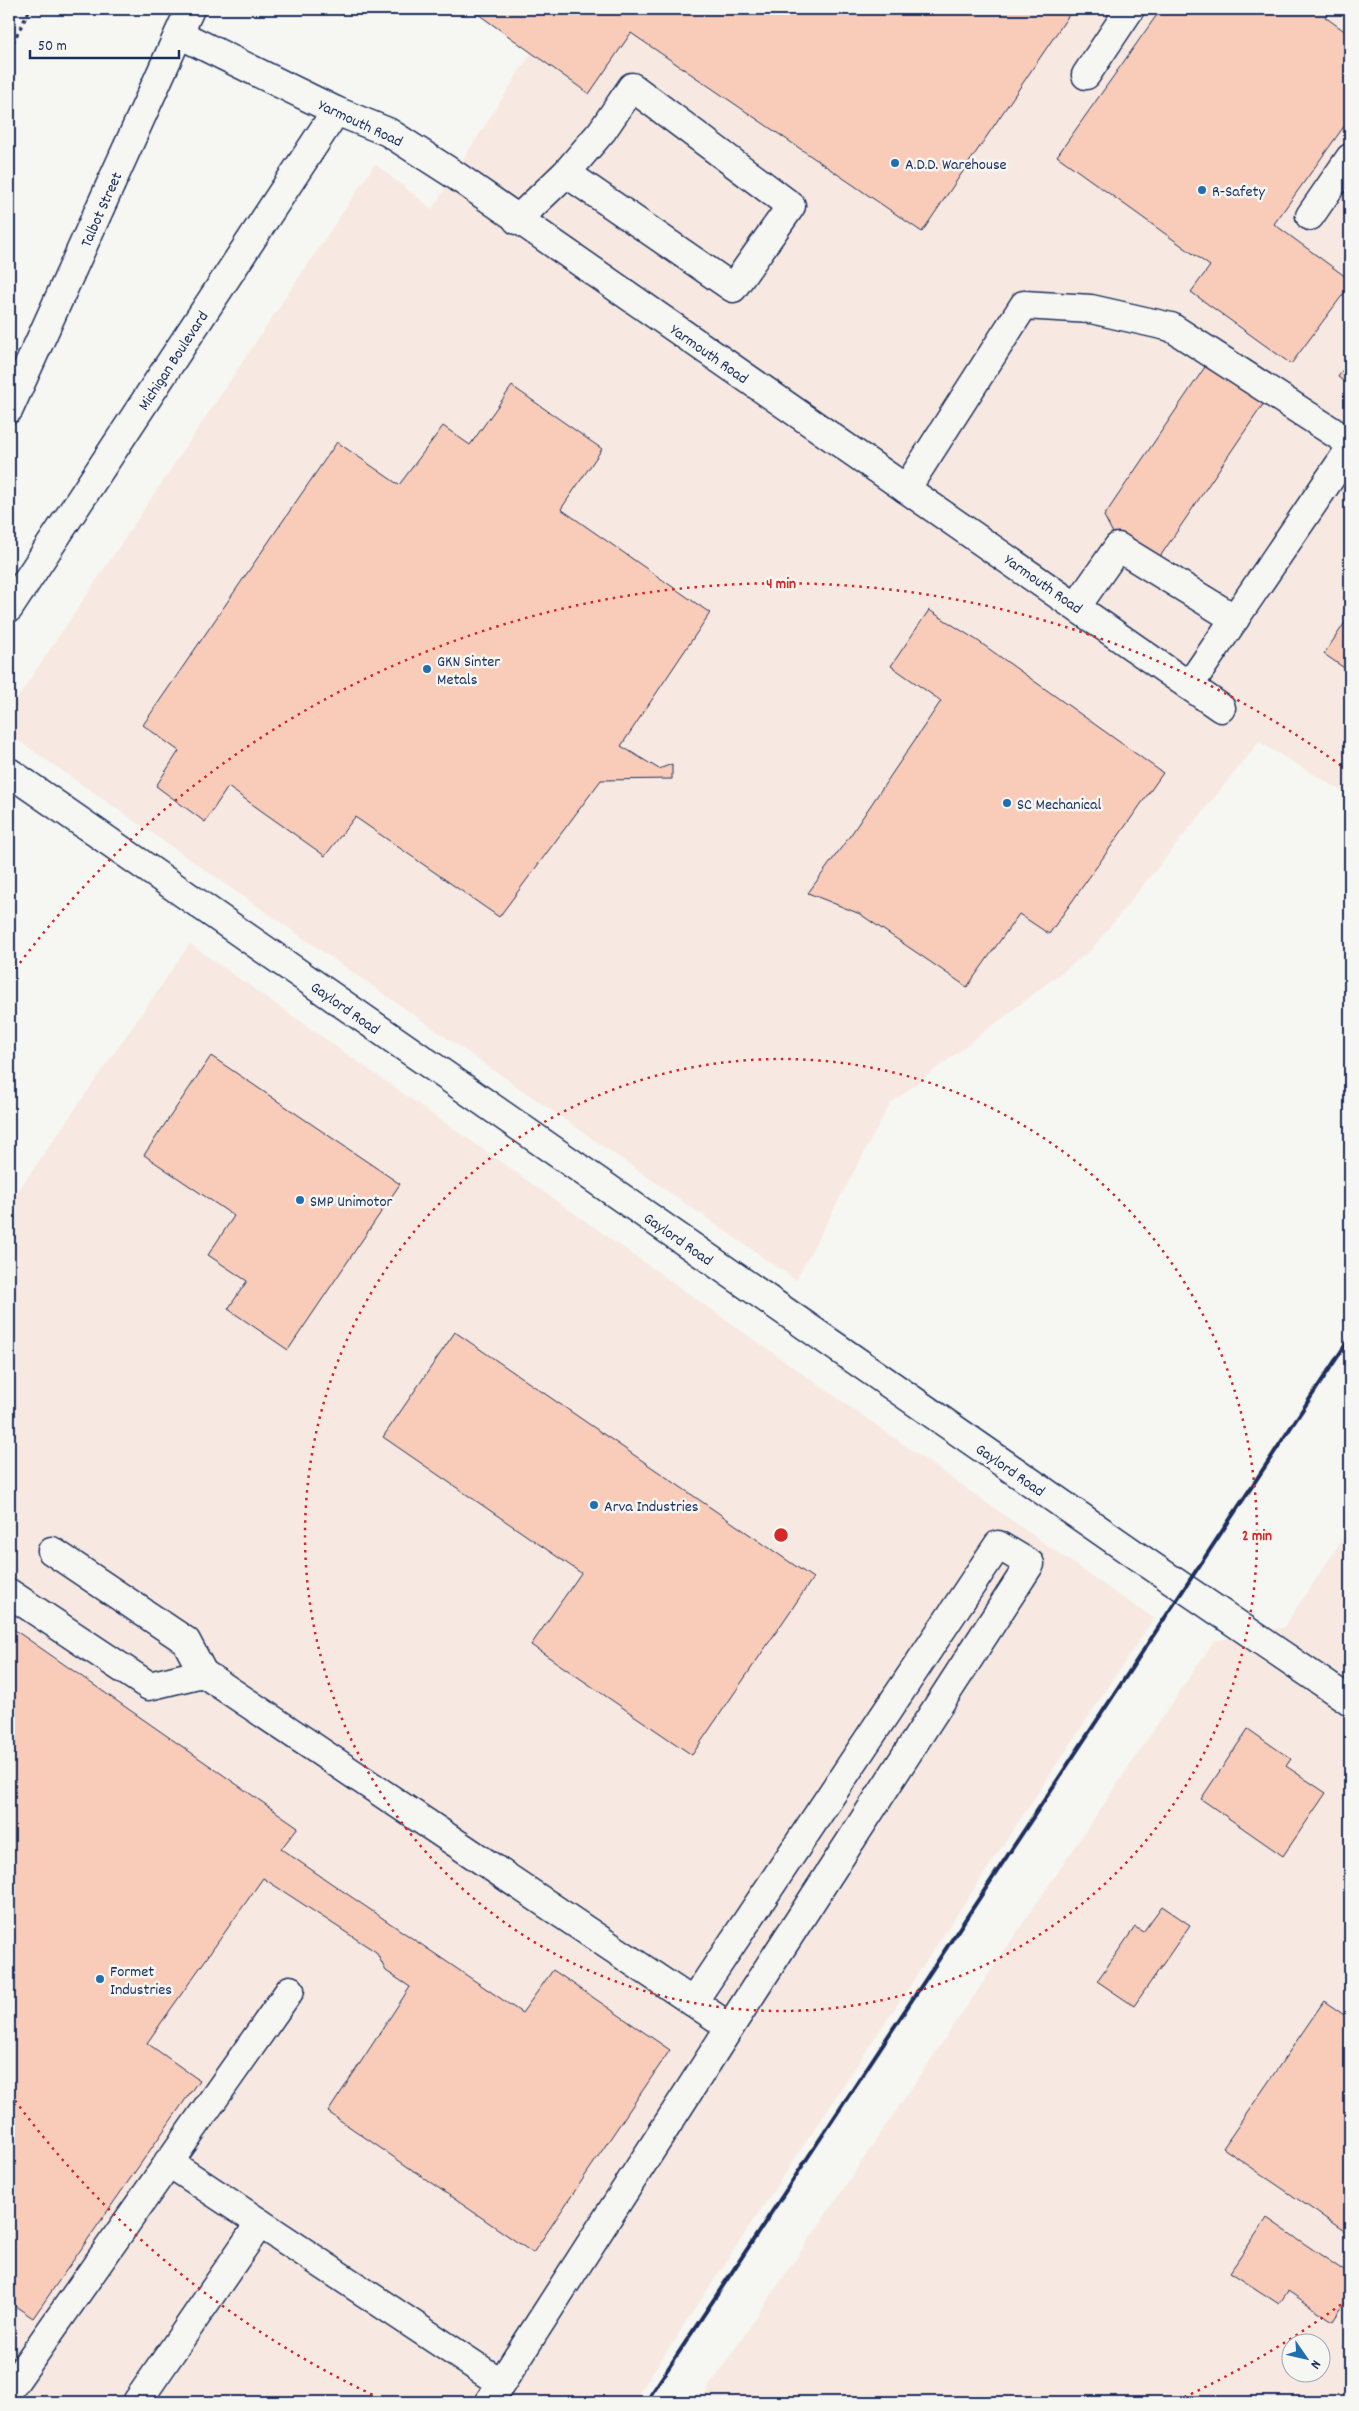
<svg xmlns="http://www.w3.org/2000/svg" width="1359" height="2411" font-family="Dekko,sans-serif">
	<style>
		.built { fill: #f7e9e1; fill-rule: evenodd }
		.building { fill: #f9ccba; stroke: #1b2f5e }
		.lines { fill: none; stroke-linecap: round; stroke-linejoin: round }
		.minor-casing { stroke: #1b2f5e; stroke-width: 31 }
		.major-casing { stroke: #1b2f5e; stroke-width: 31 }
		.path { stroke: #1b2f5e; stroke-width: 3; stroke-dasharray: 4 4; stroke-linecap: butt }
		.minor { stroke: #f6f6f2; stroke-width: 28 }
		.major { stroke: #f6f6f2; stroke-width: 28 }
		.rail { stroke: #1b2f5e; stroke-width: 4 }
		.ring { fill: none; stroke: #d62828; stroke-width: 2.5; stroke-dasharray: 2.5 5 }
		.poi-dot { fill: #1f6fb2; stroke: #f6f6f2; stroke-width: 2 }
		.labels { text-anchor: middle; stroke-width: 5; stroke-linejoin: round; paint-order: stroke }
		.street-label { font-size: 16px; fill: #1b2f5e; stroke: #f6f6f2 }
		.poi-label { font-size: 16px; fill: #1b2f5e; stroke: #f6f6f2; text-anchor: start }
		.centre { fill: #d62828; stroke: #f6f6f2; stroke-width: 2.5 }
		.ring-label { font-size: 15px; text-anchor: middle; font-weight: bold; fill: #d62828; stroke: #f6f6f2; stroke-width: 5; stroke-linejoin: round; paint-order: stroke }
	</style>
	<rect width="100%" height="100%" fill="#f6f6f2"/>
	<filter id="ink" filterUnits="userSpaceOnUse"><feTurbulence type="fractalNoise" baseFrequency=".02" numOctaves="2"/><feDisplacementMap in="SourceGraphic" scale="10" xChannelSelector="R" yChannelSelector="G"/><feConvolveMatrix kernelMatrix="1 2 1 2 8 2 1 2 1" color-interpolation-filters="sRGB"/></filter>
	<g filter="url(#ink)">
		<g class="built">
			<polygon points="559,9 1350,9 1350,796 1259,742 1091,950 890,1104 796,1280 9,734 9,711 375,164 432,209"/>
			<polygon points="190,944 1118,1595 1154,1618 633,2402 9,2402 9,1204"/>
			<path d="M1350,1528V2402H699L1214,1641L1284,1627ZM1292,2344H1322V2374H1292Z"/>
		</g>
		<g class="building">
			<polygon points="471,9 1073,9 922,232 631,33 589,94"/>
			<polygon points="1161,9 1330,9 1325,17 1350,35 1350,118 1274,224 1350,280 1350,285 1291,364 1191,292 1210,266 1057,156"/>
			<polygon points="1350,359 1350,386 1338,377"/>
			<polygon points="1209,361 1266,400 1159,558 1114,535 1104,516"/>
			<polygon points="512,386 602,449 561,509 710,613 621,746 659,769 672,764 672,779 601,780 499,917 355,817 325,856 228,787 205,822 156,786 179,751 143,725 337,442 399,485 443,426 470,445"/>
			<polygon points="929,610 978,641 1163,773 1049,934 1019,914 967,987 860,914 808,893 852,833 941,701 891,666"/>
			<polygon points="1350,615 1350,672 1324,654"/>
			<polygon points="211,1056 400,1184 288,1350 228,1309 247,1281 208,1255 234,1216 144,1155"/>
			<polygon points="455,1332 813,1578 692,1755 531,1645 581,1573 383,1437"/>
			<polygon points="9,1626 298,1827 281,1849 522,2013 553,1970 670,2050 533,2253 328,2112 410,1987 386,1971 376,1952 263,1878 147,2043 199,2080 33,2318 9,2302"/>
			<polygon points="1248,1729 1291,1759 1286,1766 1326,1793 1283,1856 1201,1799"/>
			<polygon points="1162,1906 1190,1925 1134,2006 1097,1981 1135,1927 1143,1932"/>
			<polygon points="1324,2001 1350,2019 1350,2235 1223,2148"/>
			<polygon points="1267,2218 1350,2275 1350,2295 1333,2321 1288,2291 1279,2304 1230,2272"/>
		</g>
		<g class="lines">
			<g class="minor-casing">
				<g id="minor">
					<polyline points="179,34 336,111 388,132 455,175 1221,708"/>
					<polyline points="1086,75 1130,9"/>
					<polyline points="1310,216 1350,158"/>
					<polyline points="517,220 566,173 602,131 632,87 791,206 733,288 566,173"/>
					<polyline points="906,489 1024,305 1091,309 1171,327 1350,443"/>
					<polyline points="1077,606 1118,547 1235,619"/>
					<polyline points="9,608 336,111"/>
					<polyline points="1189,686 1350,449"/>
					<polyline points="9,772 1137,1556 1350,1701"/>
					<polyline points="52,1551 186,1641 203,1673"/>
					<polyline points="9,1593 149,1686 203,1673 730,2027 489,2402"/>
					<polyline points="693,2002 998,1545 1030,1564 730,2027"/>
					<polyline points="168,2162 501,2383"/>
					<polyline points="9,2390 290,1990"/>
					<polyline points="137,2402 260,2223"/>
				</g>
			</g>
			<g class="major-casing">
				<polyline id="major" points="9,409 190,9"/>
			</g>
			<polyline class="path" points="9,50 30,9"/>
			<use href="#minor" class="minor"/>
			<use href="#major" class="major"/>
			<polyline class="rail" points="646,2402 1350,1338"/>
		</g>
	</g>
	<g class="ring">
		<circle cx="781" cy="1535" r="476"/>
		<path d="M1347 2300A952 952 0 0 1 1176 2401M386 2401A952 952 0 0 1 11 2095M11 975A952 952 0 0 1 1347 770"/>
	</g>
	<g class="poi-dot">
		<circle cx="895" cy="163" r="5"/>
		<circle cx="1202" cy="190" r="5"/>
		<circle cx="427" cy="669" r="5"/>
		<circle cx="1007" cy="803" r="5"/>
		<circle cx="300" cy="1200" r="5"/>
		<circle cx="594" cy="1505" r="5"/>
		<circle cx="100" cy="1979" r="5"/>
	</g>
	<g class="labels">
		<g class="street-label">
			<text transform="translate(361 122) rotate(25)" y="6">Yarmouth Road</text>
			<text transform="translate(100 209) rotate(-66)" y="6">Talbot Street</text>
			<text transform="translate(710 353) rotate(35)" y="6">Yarmouth Road</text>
			<text transform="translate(172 360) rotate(-57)" y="6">Michigan Boulevard</text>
			<text transform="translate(1044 583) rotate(35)" y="6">Yarmouth Road</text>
			<text transform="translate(346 1007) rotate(35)" y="6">Gaylord Road</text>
			<text transform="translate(679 1238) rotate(35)" y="6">Gaylord Road</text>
			<text transform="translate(1011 1469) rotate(35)" y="6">Gaylord Road</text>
		</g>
		<g class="poi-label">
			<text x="905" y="169">A.D.D. Warehouse</text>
			<text x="1212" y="196">R-Safety</text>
			<text x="437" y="666">GKN Sinter<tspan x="437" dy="18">Metals</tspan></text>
			<text x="1017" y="809">SC Mechanical</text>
			<text x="310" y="1206">SMP Unimotor</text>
			<text x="604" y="1511">Arva Industries</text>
			<text x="110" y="1976">Formet<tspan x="110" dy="18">Industries</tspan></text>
		</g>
	</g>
	<circle cx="781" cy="1535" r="8" class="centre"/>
	<g class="ring-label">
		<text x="781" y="588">4 min</text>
		<text x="1257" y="1540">2 min</text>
	</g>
	<rect width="1359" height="2411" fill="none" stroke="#f6f6f2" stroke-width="30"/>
	<rect x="15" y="15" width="1329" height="2381" fill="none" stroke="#1b2f5e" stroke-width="2" filter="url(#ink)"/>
	<g transform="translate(1306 2358) rotate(124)"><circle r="24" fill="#f6f6f2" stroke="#9ea6b7"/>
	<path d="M0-4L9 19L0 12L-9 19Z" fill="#1f6fb2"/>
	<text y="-8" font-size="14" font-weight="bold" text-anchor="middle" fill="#1b2f5e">N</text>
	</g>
	<path d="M30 50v8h149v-8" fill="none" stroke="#1b2f5e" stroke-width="2.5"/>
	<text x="38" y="50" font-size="15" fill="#1b2f5e" stroke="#f6f6f2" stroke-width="4" paint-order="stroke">50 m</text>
</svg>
